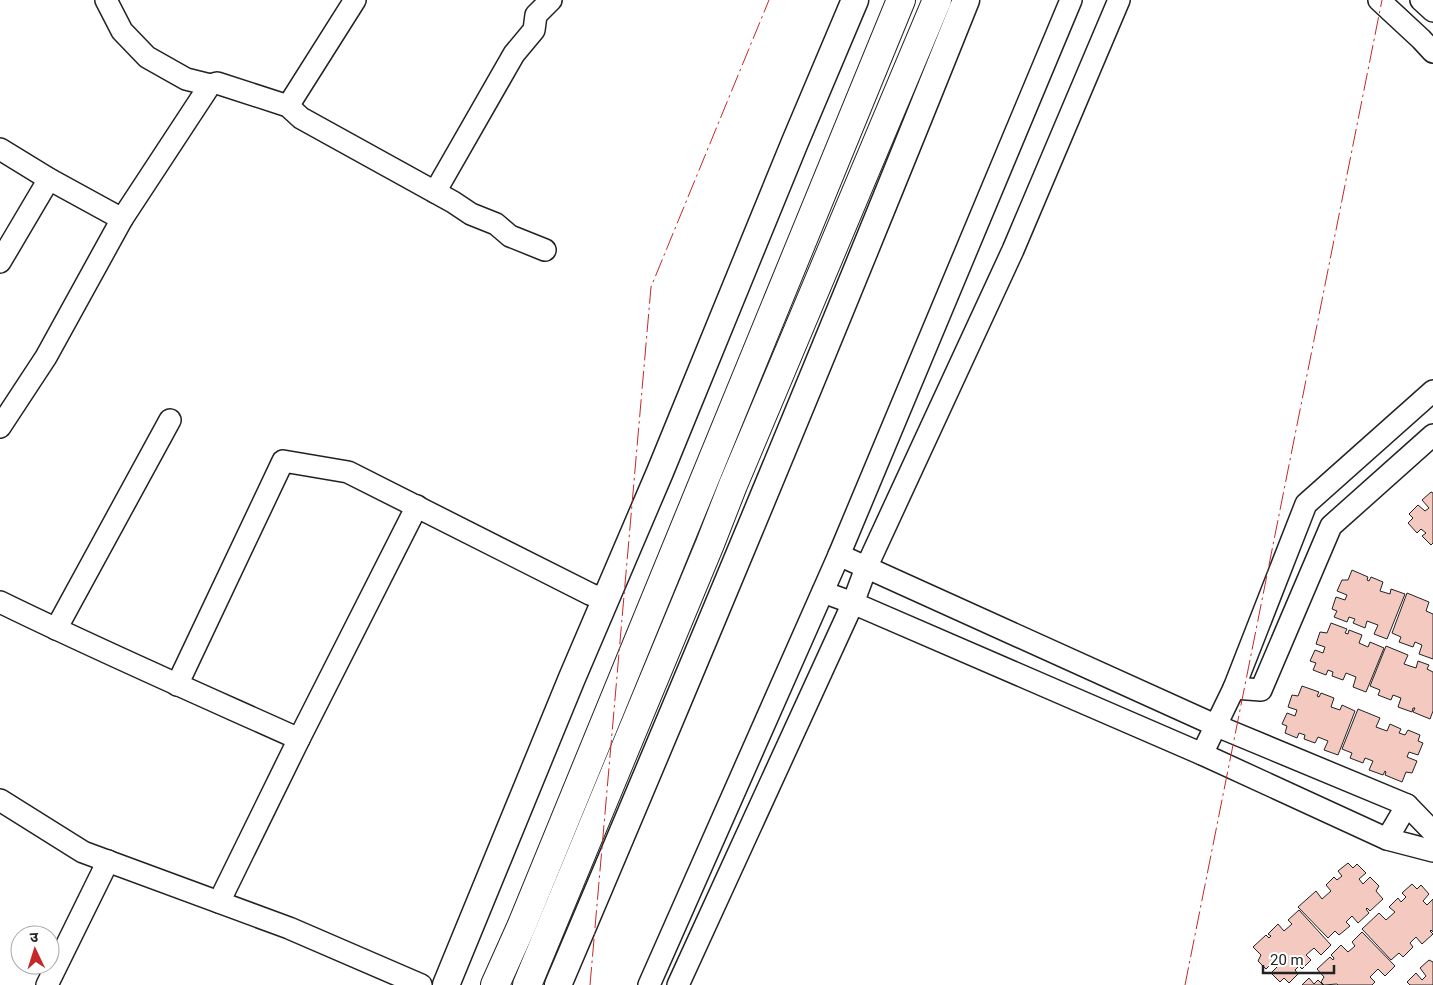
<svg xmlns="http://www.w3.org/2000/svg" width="1433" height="985" font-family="Roboto,'Noto Sans Devanagari',sans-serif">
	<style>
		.building { fill: #f3c9c0; stroke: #222 }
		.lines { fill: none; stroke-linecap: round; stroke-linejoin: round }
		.minor-casing { stroke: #222; stroke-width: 24 }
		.tertiary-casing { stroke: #222; stroke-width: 29 }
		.trunk-casing { stroke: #222; stroke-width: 30 }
		.minor { stroke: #fff; stroke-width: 21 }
		.tertiary { stroke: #fff; stroke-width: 26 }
		.trunk { stroke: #fff; stroke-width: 28 }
		.power { stroke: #c62828; stroke-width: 1; stroke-dasharray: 18 4 2.5 4; stroke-linecap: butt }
	</style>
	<rect width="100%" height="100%" fill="#fff"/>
	<g class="building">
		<polygon points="1431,492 1433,493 1433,543 1431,545 1422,536 1426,533 1421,529 1417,533 1408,523 1413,518 1409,514 1418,505 1425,511 1429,508 1422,500"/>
		<polygon points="1352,570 1368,577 1367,580 1369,581 1371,577 1383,582 1380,591 1390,594 1391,589 1405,594 1387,639 1374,634 1378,625 1367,621 1365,628 1353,623 1355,619 1349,617 1347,622 1334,617 1337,611 1332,609 1336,597 1345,600 1347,595 1337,591 1342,580 1348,580"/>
		<polygon points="1407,593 1429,602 1426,611 1433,614 1433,659 1419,654 1422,645 1415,642 1413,647 1399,642 1401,637 1392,633"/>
		<polygon points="1331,623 1347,629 1345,633 1348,634 1349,630 1362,635 1359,643 1368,647 1370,642 1384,648 1366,692 1353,687 1356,677 1346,673 1343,680 1332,676 1333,672 1328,670 1326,675 1313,670 1316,663 1310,661 1315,650 1323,653 1325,647 1316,644 1320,632 1327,633"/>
		<polygon points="1386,646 1408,655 1404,664 1416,668 1418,661 1429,665 1427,669 1433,672 1433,711 1430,719 1413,712 1415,708 1413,708 1412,712 1398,707 1401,698 1393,695 1391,700 1378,695 1380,690 1370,686"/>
		<polygon points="1302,686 1319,692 1317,696 1319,697 1321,693 1334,698 1331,707 1340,710 1342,705 1355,711 1338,755 1324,750 1328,741 1318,737 1315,743 1304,739 1305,735 1299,733 1297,738 1285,733 1287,726 1282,724 1287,713 1295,716 1297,710 1288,707 1292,695 1298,696"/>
		<polygon points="1358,709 1380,718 1376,727 1387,731 1390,724 1401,729 1399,733 1405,735 1408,730 1420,735 1418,741 1423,743 1418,755 1409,752 1407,757 1417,761 1412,773 1406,772 1402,782 1385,775 1386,772 1385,771 1383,775 1369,770 1373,761 1365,758 1363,763 1350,758 1352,753 1342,749"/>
		<polygon points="1348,863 1353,868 1357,864 1366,873 1359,879 1363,884 1370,877 1379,886 1376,891 1383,899 1370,911 1367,908 1366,909 1369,913 1358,923 1352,916 1346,922 1350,926 1339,935 1335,931 1328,938 1298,907 1316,891 1322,899 1331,891 1326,885 1334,877 1337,880 1342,876 1338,871"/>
		<polygon points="1412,884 1417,889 1421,885 1429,894 1423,901 1427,905 1433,899 1433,932 1431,930 1430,931 1433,934 1422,944 1416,937 1410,943 1413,947 1403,957 1399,953 1391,960 1362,929 1379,913 1386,920 1395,912 1389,907 1398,898 1401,902 1406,897 1402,893"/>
		<polygon points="1299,910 1331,945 1321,955 1314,948 1306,955 1311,960 1302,969 1299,966 1295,970 1298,974 1289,983 1284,978 1280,982 1271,973 1277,967 1273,962 1266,969 1258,961 1261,955 1253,947 1266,935 1269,938 1271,936 1268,934 1278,924 1284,931 1292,924 1288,920"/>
		<polygon points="1362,932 1395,966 1385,976 1378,969 1370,977 1375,982 1372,985 1338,985 1337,984 1324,985 1321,982 1324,977 1317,969 1330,957 1333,960 1334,958 1331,955 1341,945 1348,952 1355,946 1352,942"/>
		<polygon points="1429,960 1433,962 1433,985 1410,985 1407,982 1416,973 1422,980 1426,976 1420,968"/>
		<polygon points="1309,978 1314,984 1318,980 1323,985 1302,985"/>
	</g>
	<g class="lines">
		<g class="minor-casing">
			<g id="minor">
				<polyline points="106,0 122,31 147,57 186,79 210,85 217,83 288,106 301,118 453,202 471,214 496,224 510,236 545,250"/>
				<polyline points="1379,0 1421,39 1433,52"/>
				<polyline points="1421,0 1433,11"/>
				<polyline points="288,106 355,0"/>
				<polyline points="0,149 49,179 122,219"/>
				<polyline points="435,192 514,54 534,30 536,15 551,0"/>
				<polyline points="0,262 49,179"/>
				<polyline points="0,427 46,357 122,219 210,85"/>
				<polyline points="839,555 1071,0"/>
				<polyline points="823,592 853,603 866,568 1013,250 1119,0"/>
				<path d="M0,602C98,650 199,694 299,739"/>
				<polyline points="56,629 170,420"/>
				<polyline points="177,685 283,461 348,472 590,594 605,600"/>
				<polyline points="1234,688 1261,690 1331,526 1433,435"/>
				<polyline points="1202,754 1234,688 1306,504 1433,391"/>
				<polyline points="0,800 83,852 289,928 421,985"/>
				<polyline points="1387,839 1407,805"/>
				<polyline points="219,902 299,739 417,506"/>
				<polyline points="47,985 108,861"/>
				<polyline points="649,985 839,555 1217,726 1407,805 1433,832"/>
				<polyline points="678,985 853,603 1202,754 1387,839 1433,851"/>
			</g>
		</g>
		<g class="tertiary-casing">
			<g id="tertiary">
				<polyline points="446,985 572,678 660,472 795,142 855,0"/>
				<path d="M558,985C697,658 834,330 966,0"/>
			</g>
		</g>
		<g class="trunk-casing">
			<g id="trunk">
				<polyline points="495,985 521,927 901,0"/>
				<polyline points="527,985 710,544 733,485 937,0"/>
			</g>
		</g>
		<use href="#minor" class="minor"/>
		<use href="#tertiary" class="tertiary"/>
		<use href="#trunk" class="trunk"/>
		<g class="power">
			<polyline points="590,985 651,287 769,0"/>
			<polyline points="1185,985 1382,0"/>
		</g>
	</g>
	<g transform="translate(35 950) rotate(356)"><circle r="24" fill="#ffffff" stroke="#a7a7a7"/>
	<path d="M0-4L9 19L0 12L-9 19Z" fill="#c62828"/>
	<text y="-8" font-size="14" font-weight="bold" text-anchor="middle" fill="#222222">उ</text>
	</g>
	<path d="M1263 965v8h71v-8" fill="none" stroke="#222222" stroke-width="2.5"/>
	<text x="1270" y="965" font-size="15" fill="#222222" stroke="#ffffff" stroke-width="4" paint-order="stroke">20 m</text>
</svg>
